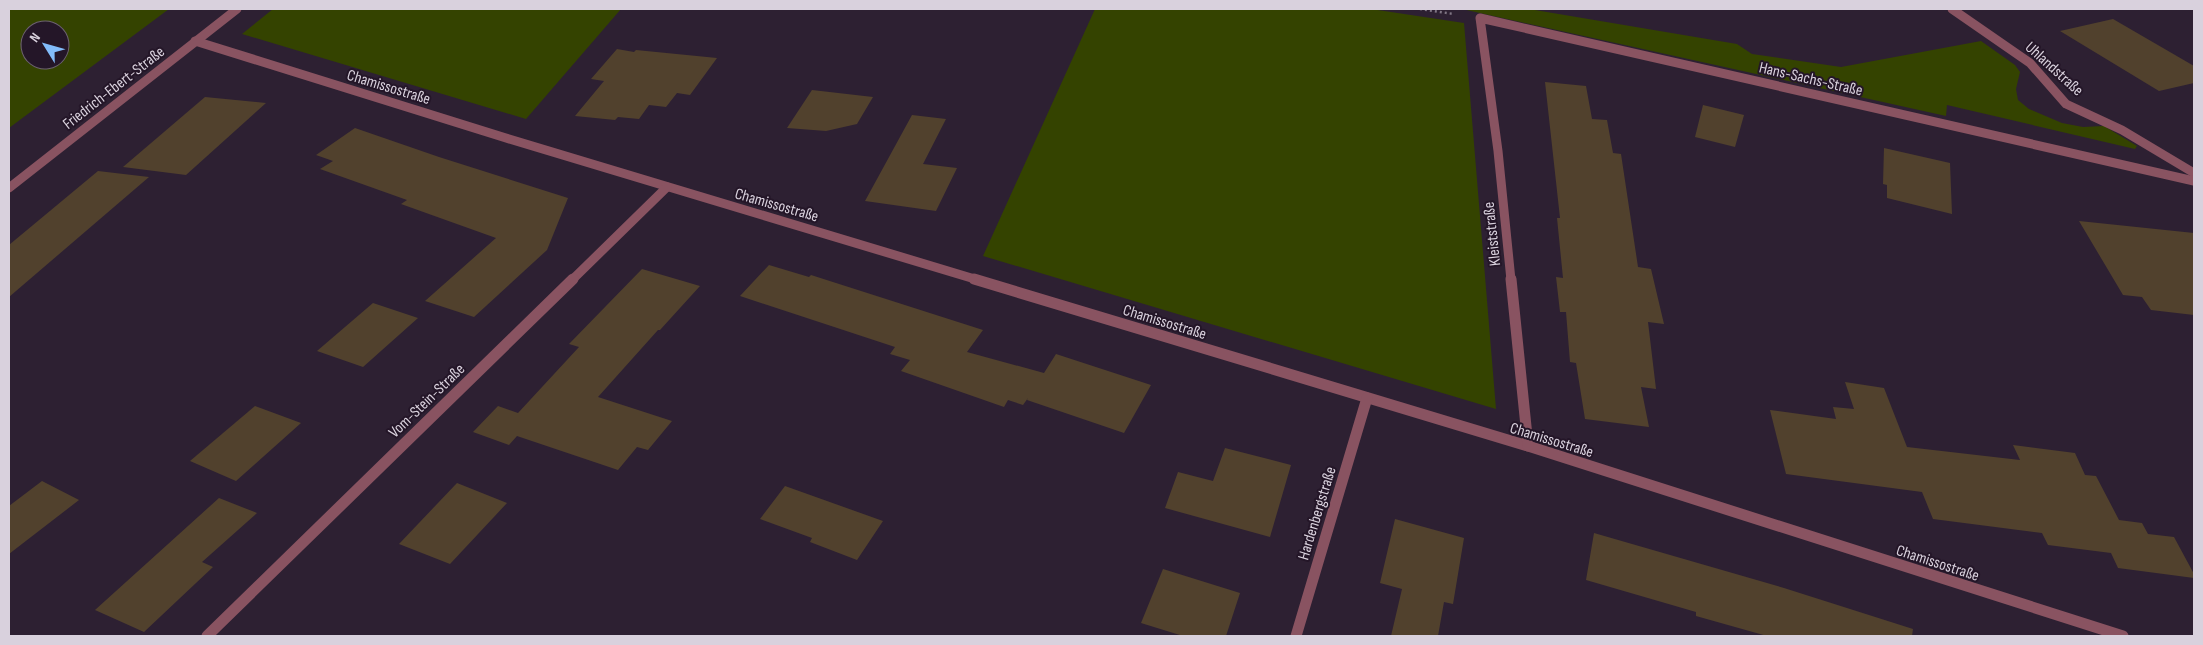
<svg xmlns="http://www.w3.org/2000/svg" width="2203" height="645" font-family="'Sofia Sans Condensed',sans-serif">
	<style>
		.green { fill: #344300; fill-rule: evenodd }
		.building { fill: #51412d }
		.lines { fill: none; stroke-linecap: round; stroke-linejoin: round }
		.path { stroke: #807685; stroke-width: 2.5; stroke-dasharray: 2 3; stroke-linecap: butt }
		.minor-far1 { stroke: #895361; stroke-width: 9 }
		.minor { stroke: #895361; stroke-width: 11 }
		.tertiary { stroke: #895361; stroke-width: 9 }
		.labels { text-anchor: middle; stroke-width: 4; stroke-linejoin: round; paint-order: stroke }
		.street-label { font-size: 16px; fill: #d9d1dd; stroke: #241628 }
	</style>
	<rect width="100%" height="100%" fill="#2d2032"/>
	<g class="green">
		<path d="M9,9H169L9,128ZM30,30H60V60H30Z"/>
		<polygon points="273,9 621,9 526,119 242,34"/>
		<polygon points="1095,9 1371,9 1464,23 1496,409 983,256"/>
		<polygon points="1462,9 1529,9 1737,44 1752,54 1841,67 1981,41 2015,65 2020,72 2016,89 2018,100 2029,109 2062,123 2083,127 2104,126 2137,146 2135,149 1947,105 1946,116"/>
	</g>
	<g class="building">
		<polygon points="2113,19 2194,66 2194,83 2159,91 2060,31"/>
		<polygon points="617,49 634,52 636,50 717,58 690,95 677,93 666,107 649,105 639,119 618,117 615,120 575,116 604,81 591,79"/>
		<polygon points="1545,82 1586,86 1592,119 1607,120 1613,153 1621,154 1638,267 1651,269 1664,324 1648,322 1656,389 1641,387 1649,427 1585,419 1576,363 1570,362 1566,312 1560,312 1556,277 1563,278 1557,218 1560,218"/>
		<polygon points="812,90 873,97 857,124 826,131 787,128"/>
		<polygon points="205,97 266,103 186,175 123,167"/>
		<polygon points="1703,105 1744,115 1735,147 1695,137"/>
		<polygon points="912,115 946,119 923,164 957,168 936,211 865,201"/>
		<polygon points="355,128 439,157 568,198 547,250 474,317 425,301 496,238 401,204 407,200 320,169 333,161 316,155"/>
		<polygon points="1884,148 1950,163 1952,214 1887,198 1887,185 1883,184"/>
		<polygon points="98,171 149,177 9,297 9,245"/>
		<polygon points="2079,221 2194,233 2194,315 2151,310 2142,297 2123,295"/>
		<polygon points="769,265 809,277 811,275 983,330 967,352 1044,373 1056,354 1151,385 1124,433 1027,400 1028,398 1023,405 1008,400 1004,407 901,371 910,360 890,354 895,347 740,296"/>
		<polygon points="642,269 700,286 660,330 658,330 598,397 672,421 648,450 637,447 618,470 517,436 509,445 473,432 498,406 518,413 579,347 569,344"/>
		<polygon points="373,303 418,318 363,367 317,351"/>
		<polygon points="1845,382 1884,388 1907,447 2020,460 2013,445 2075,453 2085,475 2096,476 2119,520 2142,523 2148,534 2174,537 2194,574 2194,578 2118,568 2111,553 2048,545 2042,533 1933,519 1922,492 1786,474 1770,410 1836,419 1833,407 1854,409"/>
		<polygon points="255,406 301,423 236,481 190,461"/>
		<polygon points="1225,448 1291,465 1270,537 1165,508 1178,472 1213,481"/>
		<polygon points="42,481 79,500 9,554 9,506"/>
		<polygon points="457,483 507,503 450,564 399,544"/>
		<polygon points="785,486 883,521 857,560 810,542 812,538 760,519"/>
		<polygon points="219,498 257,513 202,562 213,567 144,632 95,610"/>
		<polygon points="1395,519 1464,538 1453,604 1444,602 1438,636 1391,636 1402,589 1380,583"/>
		<polygon points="1594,533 1784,588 1913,629 1912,636 1767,636 1696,616 1696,612 1586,580"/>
		<polygon points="1163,569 1240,593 1226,636 1183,636 1141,623"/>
	</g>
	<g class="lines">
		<polyline class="path" points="1420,9 1454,14"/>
		<g class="minor-far1">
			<polyline points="1952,9 2030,63 2066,104 2122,130 2194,173"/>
			<polyline points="195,41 506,138 978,280"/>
			<polyline points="572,280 667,187"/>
			<polyline points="1511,280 1498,151 1480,18 2194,181"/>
		</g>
		<g class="minor">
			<polyline points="974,279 1528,446 2123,636"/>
			<polyline points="1511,279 1528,446"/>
			<polyline points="207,636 573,279"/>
			<polyline points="1296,636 1367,398"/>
		</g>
		<polyline class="tertiary" points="9,188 237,9"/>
	</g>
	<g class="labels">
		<g class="street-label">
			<text transform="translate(2055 68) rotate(42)" y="6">Uhlandstraße</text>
			<text transform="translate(1811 78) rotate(13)" y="6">Hans-Sachs-Straße</text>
			<text transform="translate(389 86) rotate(17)" y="6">Chamissostraße</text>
			<text transform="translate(113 87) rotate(-38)" y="6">Friedrich-Ebert-Straße</text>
			<text transform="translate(777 204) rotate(16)" y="6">Chamissostraße</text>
			<text transform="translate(1491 234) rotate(-96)" y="6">Kleiststraße</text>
			<text transform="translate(1165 321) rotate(17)" y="6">Chamissostraße</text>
			<text transform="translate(426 400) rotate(-44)" y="6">Vom-Stein-Straße</text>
			<text transform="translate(1552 439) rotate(17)" y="6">Chamissostraße</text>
			<text transform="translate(1316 513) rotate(-73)" y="6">Hardenbergstraße</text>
			<text transform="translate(1938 562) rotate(18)" y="6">Chamissostraße</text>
		</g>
	</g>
	<rect width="2203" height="645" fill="none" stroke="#d9d1dd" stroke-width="20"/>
	<g transform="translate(45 45) rotate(307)"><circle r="24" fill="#241628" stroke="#6c6170"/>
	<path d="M0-4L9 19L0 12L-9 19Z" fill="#82bcfa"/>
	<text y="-8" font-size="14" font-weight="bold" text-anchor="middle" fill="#d9d1dd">N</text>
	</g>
</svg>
